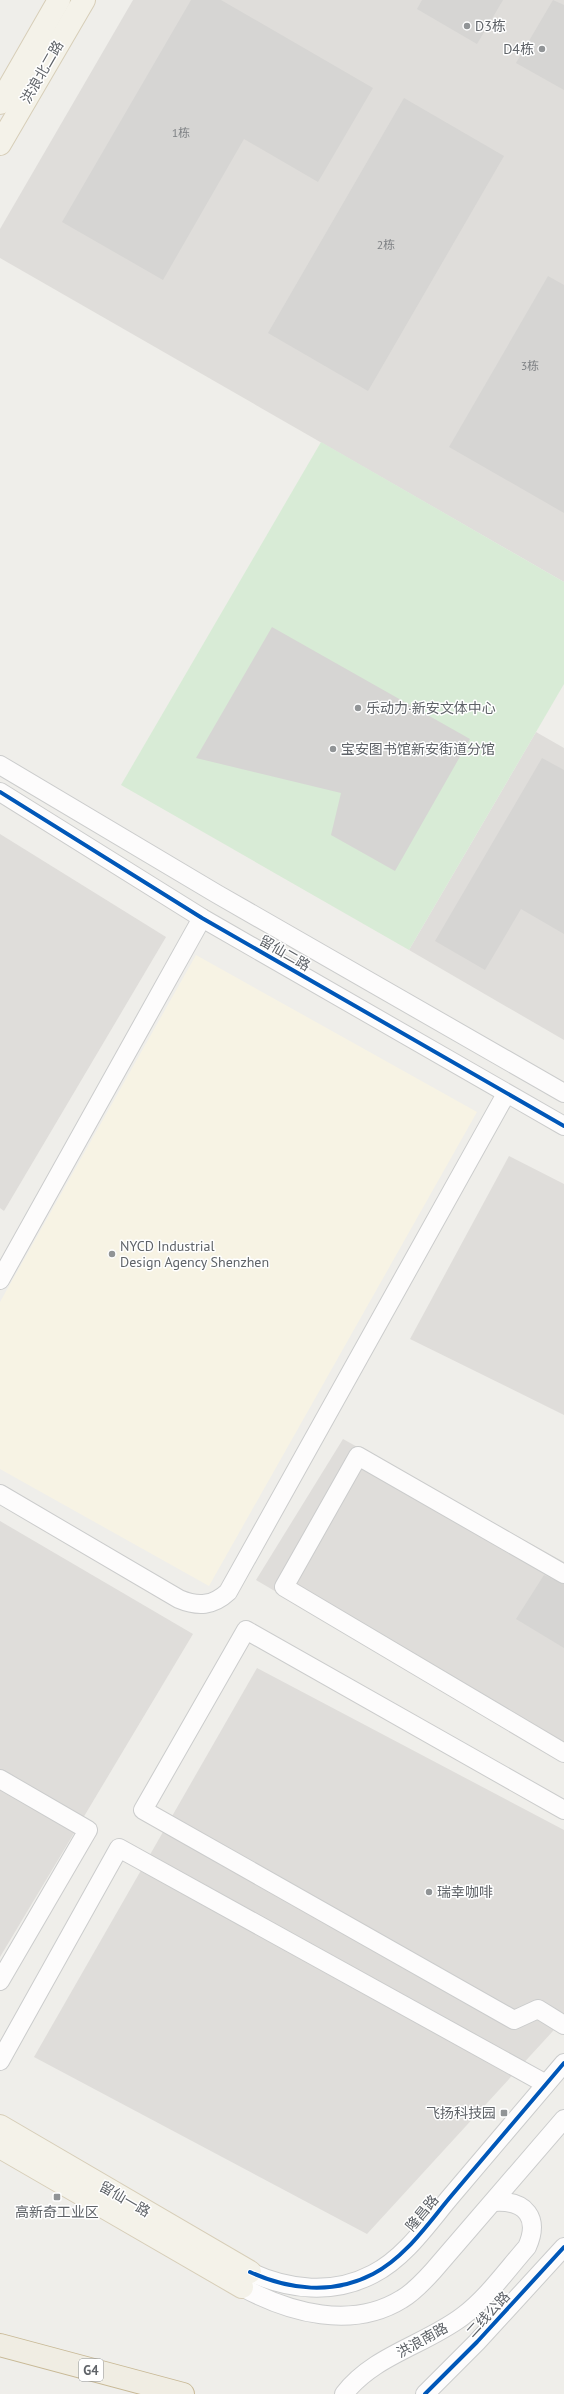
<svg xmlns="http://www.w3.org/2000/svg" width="564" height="2394" font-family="'PT Sans','Noto Sans SC',sans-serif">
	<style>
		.commercial { fill: #f7f3e4 }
		.industrial { fill: #dfddda }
		.green { fill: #d8ebd6 }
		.building { fill: #d6d5d3 }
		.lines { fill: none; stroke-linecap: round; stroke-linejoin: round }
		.minor-casing { stroke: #cbcccc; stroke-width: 20 }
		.major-casing { stroke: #d7ceb8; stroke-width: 24 }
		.highway-casing { stroke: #c8b996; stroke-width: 24 }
		.minor { stroke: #fdfcfc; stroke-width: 18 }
		.major { stroke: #f4f2e9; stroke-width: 22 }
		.highway { stroke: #f0ede3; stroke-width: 22 }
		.cycleway-casing { stroke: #fff; stroke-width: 6 }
		.cycleway { stroke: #0057b8; stroke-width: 4 }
		.poi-dot { fill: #919496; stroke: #fff; stroke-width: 1.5 }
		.labels { text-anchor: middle; stroke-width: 3; stroke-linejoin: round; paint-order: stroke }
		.number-label { font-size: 12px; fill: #7e8184 }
		.shield { fill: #fff; stroke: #8f9295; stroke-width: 1 }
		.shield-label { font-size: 13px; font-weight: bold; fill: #5f6368 }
		.poi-label { font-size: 14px; fill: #5f6368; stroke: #fff; text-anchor: start }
		.street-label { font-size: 14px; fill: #5f6368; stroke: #fff }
	</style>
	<rect width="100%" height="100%" fill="#efeeea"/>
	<polygon class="commercial" points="196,955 477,1112 209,1586 0,1469 0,1302"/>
	<g class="industrial">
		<polygon points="133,0 564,0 564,582 0,258 0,229"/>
		<polygon points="536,732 564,748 564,1040 409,950"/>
		<polygon points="0,834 166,937 4,1211 0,1208"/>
		<polygon points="509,1156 564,1184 564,1415 410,1339"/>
		<polygon points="343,1439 564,1562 564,1761 256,1580"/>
		<polygon points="0,1521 193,1634 0,1957"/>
		<polygon points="257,1668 564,1830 564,2019 367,2234 34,2057"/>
	</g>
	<polygon class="green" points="321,442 564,582 564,684 409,950 121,785"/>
	<g class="building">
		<polygon points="191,0 221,0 373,88 318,182 244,139 163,280 62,222"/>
		<polygon points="422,0 503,0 477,44 417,9"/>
		<polygon points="553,0 564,5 564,90 516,63"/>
		<polygon points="404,98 504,156 368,391 268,333"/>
		<polygon points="548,276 564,285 564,513 449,447"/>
		<polygon points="272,627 470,739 395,871 331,835 341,793 196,758"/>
		<polygon points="542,758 564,770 564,934 521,909 485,970 435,941"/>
		<polygon points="544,1575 564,1584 564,1648 516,1619"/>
	</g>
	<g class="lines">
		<g class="minor-casing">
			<g id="minor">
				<polyline points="0,765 217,894 564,1093"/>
				<polyline points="0,792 202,918 564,1126"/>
				<polyline points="0,1280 202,918"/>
				<path d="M0,1494L179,1599C198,1607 213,1606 228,1592L506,1094"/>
				<polyline points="564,1574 358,1456 284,1587 564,1753"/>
				<polyline points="0,1779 88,1830 0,1981"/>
				<polyline points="564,1810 246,1630 143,1810 514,2020 538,2009 564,2025"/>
				<polyline points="0,2061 119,1848 546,2084"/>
				<path d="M250,2272C289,2290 333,2295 373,2274C406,2257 429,2222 452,2195C489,2151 527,2107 564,2063"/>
				<path d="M242,2287C290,2313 352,2330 402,2299C414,2292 424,2281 433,2271L564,2119"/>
				<path d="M344,2394C374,2355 425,2345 463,2316C487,2298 506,2271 527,2247C540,2218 526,2200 494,2202"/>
				<polyline points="425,2394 477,2342 564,2247"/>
			</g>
		</g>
		<g class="major-casing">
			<g id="major">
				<polyline points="0,103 59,0"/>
				<polyline points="0,144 84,0"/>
				<polyline points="0,2126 250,2272"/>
				<polyline points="0,2147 242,2287"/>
			</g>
		</g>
		<g class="highway-casing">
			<polyline id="highway" points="0,2345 183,2394"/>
		</g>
		<use href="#minor" class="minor"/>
		<use href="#major" class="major"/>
		<use href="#highway" class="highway"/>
		<g class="cycleway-casing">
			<g id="cycleway">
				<polyline points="0,792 202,918 564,1126"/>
				<path d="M250,2272C289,2290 333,2295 373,2274C406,2257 429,2222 452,2195C489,2151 527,2107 564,2063"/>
				<polyline points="425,2394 477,2342 564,2247"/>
			</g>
		</g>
		<use href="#cycleway" class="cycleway"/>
	</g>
	<g class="poi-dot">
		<circle cx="467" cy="26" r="4"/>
		<circle cx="542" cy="49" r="4"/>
		<circle cx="358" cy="708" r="4"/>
		<circle cx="333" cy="749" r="4"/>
		<circle cx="112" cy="1254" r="4"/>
		<circle cx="429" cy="1892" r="4"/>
		<rect x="500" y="2109" width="8" height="8" rx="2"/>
		<rect x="53" y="2193" width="8" height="8" rx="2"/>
	</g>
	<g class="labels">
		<g class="number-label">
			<text x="181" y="137">1栋</text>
			<text x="386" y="249">2栋</text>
			<text x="530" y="370">3栋</text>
		</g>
		<rect class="shield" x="79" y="2359" width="24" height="22" rx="3"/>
		<g class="shield-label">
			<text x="91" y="2375">G4</text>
		</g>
		<g class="poi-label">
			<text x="475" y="31">D3栋</text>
			<text x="534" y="54" text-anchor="end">D4栋</text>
			<text x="366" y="713">乐动力·新安文体中心</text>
			<text x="341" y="754">宝安图书馆新安街道分馆</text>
			<text x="120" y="1251">NYCD Industrial<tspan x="120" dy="16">Design Agency Shenzhen</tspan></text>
			<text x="437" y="1897">瑞幸咖啡</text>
			<text x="496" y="2118" text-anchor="end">飞扬科技园</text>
			<text x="57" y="2217" text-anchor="middle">高新奇工业区</text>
		</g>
		<g class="street-label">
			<text transform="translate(42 72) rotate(-60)" y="5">洪浪北二路</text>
			<text transform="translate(285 953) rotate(30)" y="5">留仙二路</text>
			<text transform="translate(125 2199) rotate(30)" y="5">留仙一路</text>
			<text transform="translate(422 2213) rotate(-50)" y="5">隆昌路</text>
			<text transform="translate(488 2314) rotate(-47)" y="5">二线公路</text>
			<text transform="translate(422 2340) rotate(-29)" y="5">洪浪南路</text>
		</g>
	</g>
</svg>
